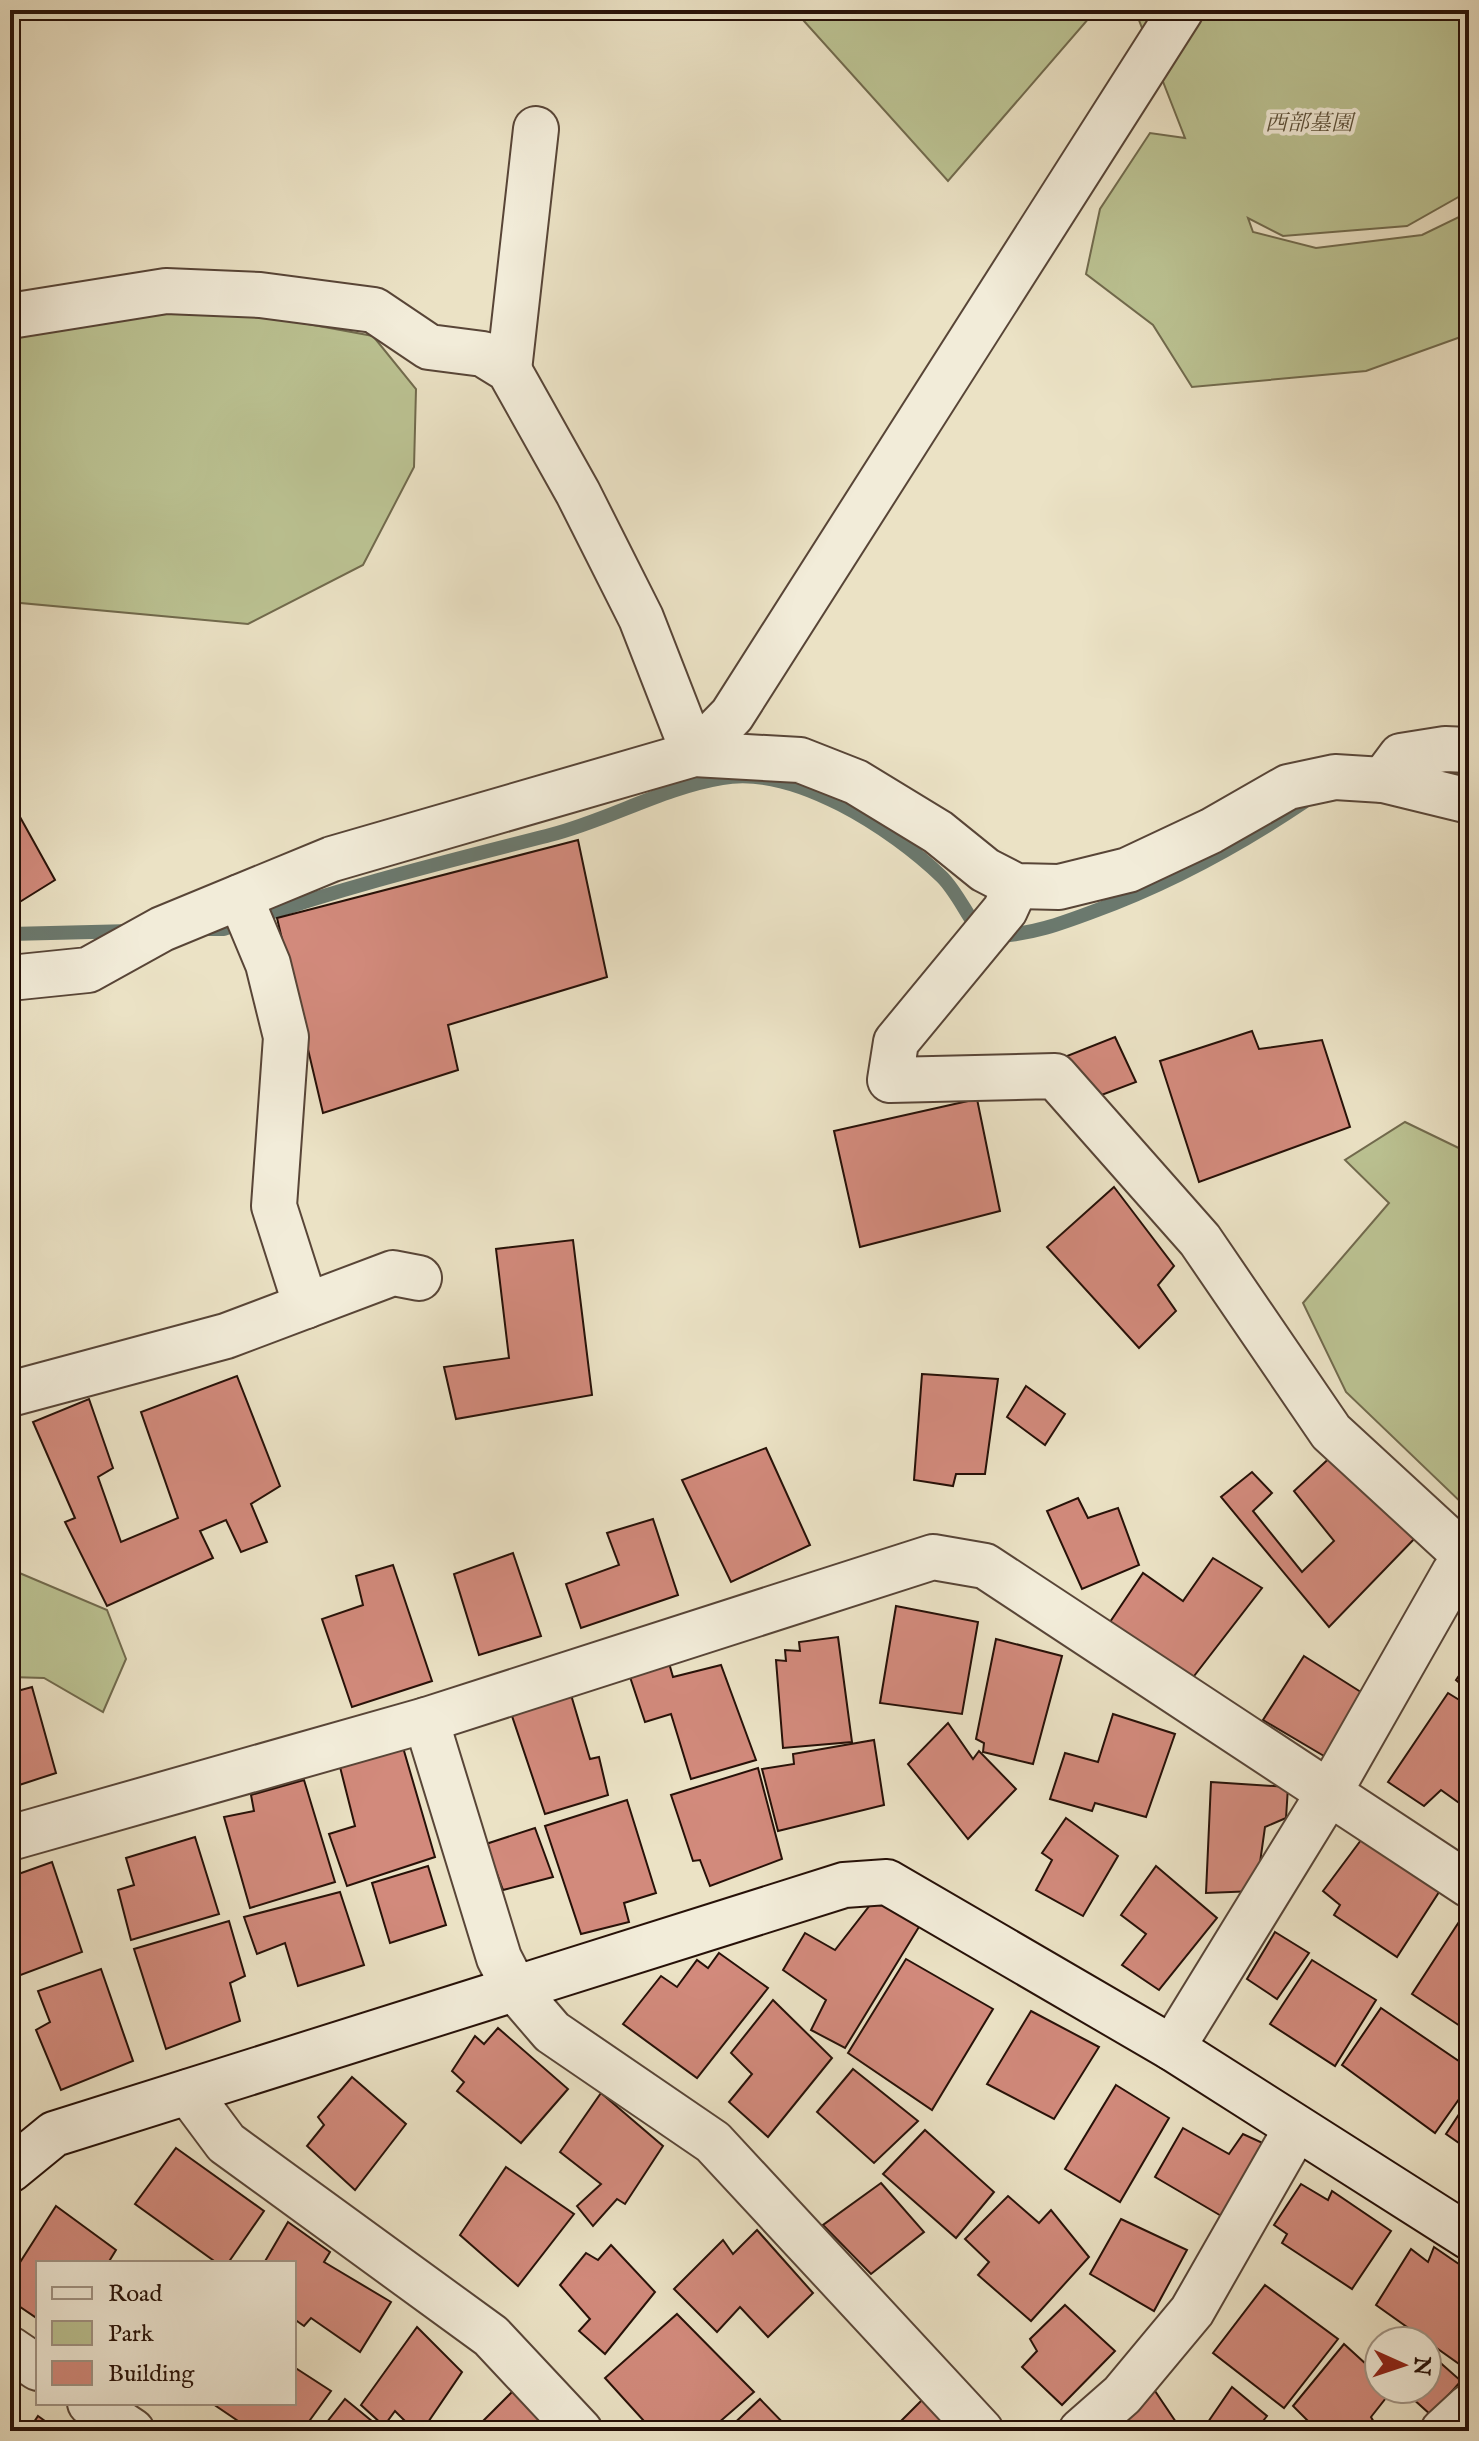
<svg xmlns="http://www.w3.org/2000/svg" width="1479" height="2441" font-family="'IM FELL English','Noto Serif JP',serif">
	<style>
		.green { fill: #bbc292; stroke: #716a4d; stroke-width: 2 }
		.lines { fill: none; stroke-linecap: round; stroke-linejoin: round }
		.stream { stroke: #6b796e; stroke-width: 14 }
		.building { fill: #d28a7c; stroke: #271108; stroke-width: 2 }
		.street-casing { stroke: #584537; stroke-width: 48 }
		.secondary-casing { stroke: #271108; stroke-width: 48 }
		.street { stroke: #f2ecd9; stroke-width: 44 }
		.secondary { stroke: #f2ecd9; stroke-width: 44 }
		.labels { text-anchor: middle; stroke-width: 8; stroke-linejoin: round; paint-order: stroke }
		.park-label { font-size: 22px; font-style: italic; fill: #5b4f38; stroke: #f2ecd9 }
	</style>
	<rect width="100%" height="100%" fill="#ebe2c5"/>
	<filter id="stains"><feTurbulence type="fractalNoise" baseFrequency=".0025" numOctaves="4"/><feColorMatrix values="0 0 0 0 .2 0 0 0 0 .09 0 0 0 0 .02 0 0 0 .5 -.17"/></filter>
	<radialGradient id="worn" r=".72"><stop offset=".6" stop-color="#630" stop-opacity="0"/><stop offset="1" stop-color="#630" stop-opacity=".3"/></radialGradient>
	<g class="green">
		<polygon points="794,10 1096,10 948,181"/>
		<polygon points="1135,10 1469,10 1469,191 1407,226 1283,236 1248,218 1253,232 1316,248 1422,235 1469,212 1469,334 1366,371 1192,387 1153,325 1086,274 1100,209 1150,133 1185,138"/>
		<polygon points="165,309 259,315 373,336 416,389 414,467 363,565 248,624 10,602 10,330"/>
		<polygon points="1405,1122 1469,1153 1469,1510 1346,1392 1303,1303 1389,1203 1345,1160"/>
		<polygon points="10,1569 107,1610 126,1659 103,1712 44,1678 10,1677"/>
	</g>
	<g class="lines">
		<g class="stream">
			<polyline points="1430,769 1469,777"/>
			<path d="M205,929H224C331,890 440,863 550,835C609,820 662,788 722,778C795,765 892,829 942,877C954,889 963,907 973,922"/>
			<polyline points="10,934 132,931"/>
			<path d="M998,936C1032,934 1060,924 1092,912C1169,884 1237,847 1304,802"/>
		</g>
	</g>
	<g class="building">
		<polygon points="10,799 55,880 10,908"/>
		<polygon points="578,840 607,977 448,1025 458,1070 323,1113 277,918"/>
		<polygon points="1252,1031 1259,1049 1322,1040 1350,1127 1199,1182 1160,1061"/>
		<polygon points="1115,1037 1136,1082 1083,1102 1062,1058"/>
		<polygon points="977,1099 1000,1211 860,1247 834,1131"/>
		<polygon points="1114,1187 1174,1266 1158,1285 1176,1311 1139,1348 1047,1247"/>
		<polygon points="573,1240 592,1395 456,1419 444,1367 509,1358 496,1249"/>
		<polygon points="922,1374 998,1379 985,1474 956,1474 953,1486 914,1480"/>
		<polygon points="237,1376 280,1486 251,1504 267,1542 241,1552 226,1520 200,1531 213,1558 107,1606 65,1522 75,1518 33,1422 89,1399 113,1468 98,1477 121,1542 178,1518 141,1412"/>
		<polygon points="1026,1386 1065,1414 1045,1445 1007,1417"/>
		<polygon points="766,1448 810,1545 731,1582 682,1480"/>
		<polygon points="1336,1452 1418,1535 1329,1627 1221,1497 1252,1472 1272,1493 1253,1511 1302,1572 1334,1541 1294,1491"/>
		<polygon points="1078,1498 1088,1518 1118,1508 1139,1565 1082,1589 1047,1511"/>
		<polygon points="653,1519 678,1595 581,1628 566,1584 619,1565 607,1533"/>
		<polygon points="513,1553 541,1636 479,1655 454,1574"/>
		<polygon points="1213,1558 1262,1588 1191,1680 1108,1625 1143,1573 1183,1601"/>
		<polygon points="393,1565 432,1681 352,1707 322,1619 363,1605 356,1576"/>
		<polygon points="896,1606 978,1622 962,1714 880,1703"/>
		<polygon points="838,1637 852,1742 783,1748 776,1660 786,1661 785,1650 800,1651 799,1642"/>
		<polygon points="996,1639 1062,1656 1033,1764 983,1752 984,1743 976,1739"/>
		<polygon points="1304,1656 1364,1694 1324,1756 1263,1720"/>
		<polygon points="1469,1661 1469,1691 1456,1680"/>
		<polygon points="669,1663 673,1677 721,1665 756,1760 691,1779 671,1714 645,1722 629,1674"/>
		<polygon points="32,1687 56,1773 10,1788 10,1693"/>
		<polygon points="569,1688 590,1759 599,1757 608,1795 545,1814 510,1710"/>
		<polygon points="1448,1693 1469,1706 1469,1810 1441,1790 1424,1806 1388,1782"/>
		<polygon points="1113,1714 1175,1734 1146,1817 1095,1803 1092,1811 1050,1799 1065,1753 1098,1762"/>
		<polygon points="948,1723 973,1759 979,1751 1016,1789 968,1839 908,1764"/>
		<polygon points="874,1740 884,1805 778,1831 762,1769 794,1764 793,1754"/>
		<polygon points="402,1744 435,1857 347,1886 329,1834 355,1826 339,1763"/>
		<polygon points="758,1768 782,1859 710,1886 700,1860 693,1861 671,1795"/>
		<polygon points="304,1780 335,1882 250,1908 224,1817 254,1811 251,1795"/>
		<polygon points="1211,1782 1288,1787 1286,1818 1265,1827 1256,1891 1206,1893"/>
		<polygon points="627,1800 656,1893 624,1903 629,1922 581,1934 545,1826"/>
		<polygon points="1066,1818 1118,1856 1083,1916 1036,1890 1052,1860 1042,1853"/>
		<polygon points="535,1828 553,1877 503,1890 486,1844"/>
		<polygon points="1364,1836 1441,1889 1397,1957 1334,1915 1340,1905 1323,1891"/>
		<polygon points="195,1837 219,1914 131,1940 118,1890 134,1885 126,1858"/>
		<polygon points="52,1862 82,1952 18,1976 10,1952 10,1877"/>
		<polygon points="428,1866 446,1925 390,1943 372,1883"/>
		<polygon points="1156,1866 1217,1918 1159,1990 1122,1965 1146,1934 1121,1915"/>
		<polygon points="340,1892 364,1965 298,1986 285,1943 257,1954 244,1917"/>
		<polygon points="874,1900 922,1922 845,2048 811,2030 826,2000 783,1970 805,1933 835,1950"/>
		<polygon points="1468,1908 1469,1909 1469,2032 1412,1994"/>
		<polygon points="229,1921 245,1976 230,1983 240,2021 166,2049 134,1949"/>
		<polygon points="1275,1932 1309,1953 1277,1999 1247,1979"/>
		<polygon points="719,1953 768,1988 697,2078 623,2024 661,1976 677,1987 697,1960 708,1968"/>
		<polygon points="906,1959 993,2009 932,2110 848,2053"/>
		<polygon points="1312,1960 1376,2000 1335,2066 1270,2024"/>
		<polygon points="101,1969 133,2061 61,2090 36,2030 50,2022 38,1991"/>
		<polygon points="773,2000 832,2058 768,2137 729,2102 752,2074 731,2053"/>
		<polygon points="1381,2008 1469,2068 1469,2085 1435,2133 1342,2065"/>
		<polygon points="1031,2011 1099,2047 1054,2119 987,2084"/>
		<polygon points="498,2028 568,2089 521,2143 457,2091 464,2082 452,2071 475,2036 484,2044"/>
		<polygon points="853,2069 918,2121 874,2163 817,2112"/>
		<polygon points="352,2077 406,2124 355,2190 307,2146 324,2125 318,2117"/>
		<polygon points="1116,2085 1169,2118 1120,2202 1065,2169"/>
		<polygon points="601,2093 663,2146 625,2204 617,2199 593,2226 577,2206 601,2184 560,2152"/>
		<polygon points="1469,2099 1469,2150 1446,2134"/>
		<polygon points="1183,2128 1229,2154 1243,2134 1267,2145 1223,2217 1155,2177"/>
		<polygon points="925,2130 994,2192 956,2238 883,2174"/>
		<polygon points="176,2148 264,2211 228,2263 217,2263 135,2204"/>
		<polygon points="506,2167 574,2214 518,2286 460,2235"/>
		<polygon points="881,2183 924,2232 871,2274 823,2225"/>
		<polygon points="1301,2184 1328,2200 1332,2191 1391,2231 1352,2289 1282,2243 1287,2234 1274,2225"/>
		<polygon points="1008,2196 1039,2223 1051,2210 1089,2257 1031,2321 978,2275 989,2262 965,2239"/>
		<polygon points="56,2206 116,2250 108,2263 38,2263 38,2319 10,2300 10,2278"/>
		<polygon points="1121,2219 1187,2250 1154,2311 1090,2274"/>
		<polygon points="288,2222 330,2252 324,2262 391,2302 360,2352 311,2318 304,2326 294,2319 294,2263 264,2263"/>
		<polygon points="757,2230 813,2293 768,2337 740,2307 717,2332 674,2289 723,2240 733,2254"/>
		<polygon points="611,2245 655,2292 605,2354 579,2331 590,2319 560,2285 586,2253 598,2260"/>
		<polygon points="1434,2247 1469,2271 1469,2371 1376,2305 1411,2249 1428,2262"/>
		<polygon points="1265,2285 1338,2339 1284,2408 1213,2353"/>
		<polygon points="1065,2305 1115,2351 1062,2405 1022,2367 1037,2351 1030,2339"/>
		<polygon points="677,2314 754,2392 709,2431 653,2431 605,2378"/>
		<polygon points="417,2327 462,2372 422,2431 415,2431 395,2411 384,2426 361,2405"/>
		<polygon points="1344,2344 1379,2376 1379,2389 1393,2389 1371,2417 1379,2431 1318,2431 1293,2406"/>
		<polygon points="1427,2351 1461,2381 1431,2415 1402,2389 1427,2389"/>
		<polygon points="294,2367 331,2391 302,2431 253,2431 213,2404 294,2403"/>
		<polygon points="1232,2387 1267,2416 1255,2431 1219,2431 1208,2422"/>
		<polygon points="1153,2388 1182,2431 1107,2431"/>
		<polygon points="515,2389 553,2431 473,2431"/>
		<polygon points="926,2396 958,2431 891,2431"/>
		<polygon points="345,2399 384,2431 320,2431"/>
		<polygon points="760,2399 791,2431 726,2431"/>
		<polygon points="38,2416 59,2431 28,2431"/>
	</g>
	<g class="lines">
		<g class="street-casing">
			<g id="street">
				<polyline points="10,316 166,291 260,295 374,310 429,347 483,354 509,370 578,493 641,618 694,754"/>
				<polyline points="509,370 536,129"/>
				<polyline points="694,754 732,715 1181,10"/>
				<polyline points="1383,780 1401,756 1445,749 1469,750"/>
				<polyline points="1016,886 1005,910 896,1042 890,1080 1055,1076 1200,1240 1331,1432 1469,1559"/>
				<polyline points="240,897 268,964 286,1037 274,1206 306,1306"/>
				<polyline points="10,978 88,970 162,929 332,859 694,754 800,760 856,782 938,832 985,870 1016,886 1059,887 1128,870 1211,831 1288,787 1335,777 1383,780 1469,801"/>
				<polyline points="10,1394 226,1336 393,1273 419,1278"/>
				<polyline points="426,1720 499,1958 515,1989 552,2032 713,2142 981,2431"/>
				<polyline points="10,1838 426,1720 933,1557 985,1566 1469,1885"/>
				<polyline points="1172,2048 1330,1791 1454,1573 1466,1558"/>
				<polyline points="188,2092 226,2143 491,2336 580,2431"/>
				<polyline points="10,2349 38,2368"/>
				<polyline points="90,2403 132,2431"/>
				<polyline points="1081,2431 1122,2395 1192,2311 1296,2129"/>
				<polyline points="1443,2431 1469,2407"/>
			</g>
		</g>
		<g class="secondary-casing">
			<polyline id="secondary" points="10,2170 54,2134 844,1885 887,1882 1172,2048 1469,2237"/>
		</g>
		<use href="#street" class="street"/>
		<use href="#secondary" class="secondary"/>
	</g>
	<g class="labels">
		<g class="park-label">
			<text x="1309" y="130">西部墓園</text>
		</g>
	</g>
	<rect width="1479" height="2441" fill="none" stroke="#ebe2c5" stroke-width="40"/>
	<rect x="12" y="12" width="1455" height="2417" fill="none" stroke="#271108" stroke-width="4"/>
	<rect x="20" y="20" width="1439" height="2401" fill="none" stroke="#271108" stroke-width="2"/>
	<rect x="36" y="2261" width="260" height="144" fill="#f2ecd9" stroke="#a19485" stroke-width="2"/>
	<rect x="52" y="2287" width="40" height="12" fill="#f2ecd9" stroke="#a19485" stroke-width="2"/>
	<text x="108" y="2301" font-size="24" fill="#271108">Road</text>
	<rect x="52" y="2321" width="40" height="24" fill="#bbc292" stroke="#a19485" stroke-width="2"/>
	<text x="108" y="2341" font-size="24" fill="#271108">Park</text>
	<rect x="52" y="2361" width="40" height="24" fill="#d28a7c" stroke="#a19485" stroke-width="2"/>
	<text x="108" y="2381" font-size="24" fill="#271108">Building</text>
	<g transform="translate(1403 2365) rotate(93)"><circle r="38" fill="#f2ecd9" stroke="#a19485" stroke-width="2"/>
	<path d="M0-6L14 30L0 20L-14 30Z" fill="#8f2418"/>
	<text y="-12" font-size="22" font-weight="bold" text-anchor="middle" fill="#271108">N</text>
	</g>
	<rect width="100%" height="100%" filter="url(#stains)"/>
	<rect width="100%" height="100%" fill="url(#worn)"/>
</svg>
